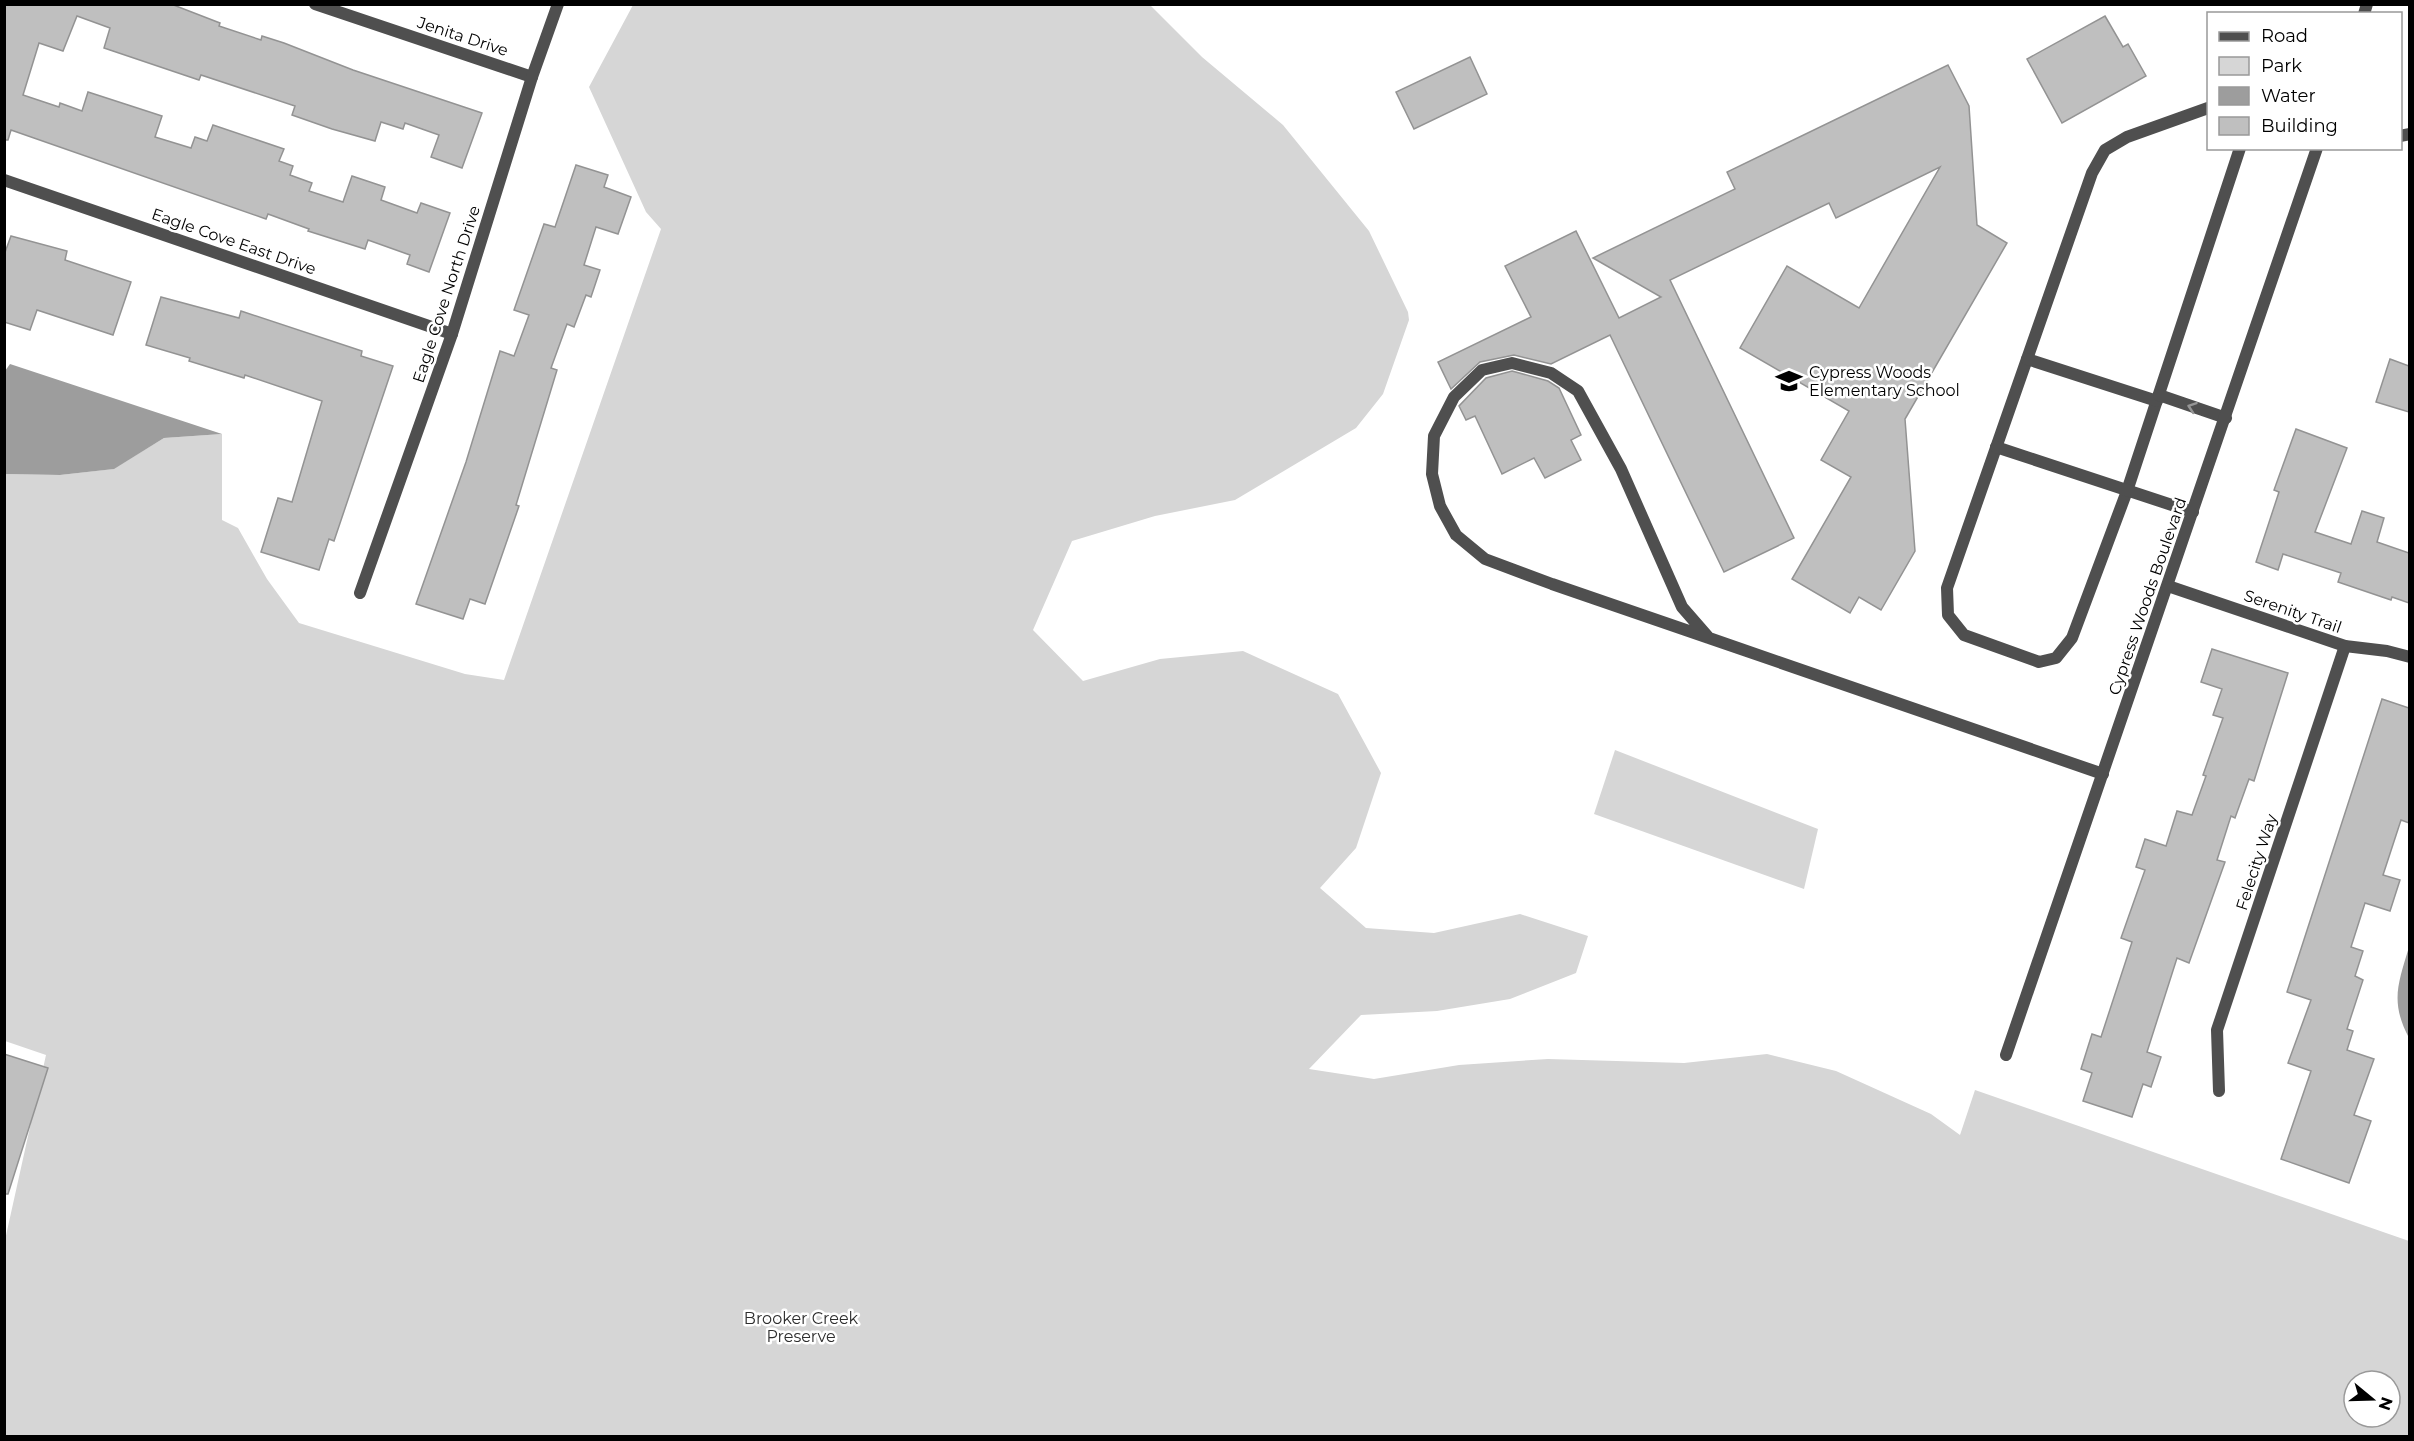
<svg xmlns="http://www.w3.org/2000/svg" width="2414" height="1441" font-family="Montserrat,sans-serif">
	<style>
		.green { fill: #d6d6d6; fill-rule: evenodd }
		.water { fill: #9d9d9d }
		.building { fill: #bfbfbf; stroke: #939393; stroke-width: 1.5 }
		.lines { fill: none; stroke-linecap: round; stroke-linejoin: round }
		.lane { stroke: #4f4f4f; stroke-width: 12 }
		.street { stroke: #4f4f4f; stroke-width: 12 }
		.oneway { stroke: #959595 }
		.labels { text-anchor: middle; stroke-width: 5; stroke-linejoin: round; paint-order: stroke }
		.street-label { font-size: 16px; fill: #000; stroke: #fff }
		.poi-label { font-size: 16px; fill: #000; stroke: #fff; text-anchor: start }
		.park-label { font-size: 16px; fill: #2d2d2d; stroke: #fff }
	</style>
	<rect width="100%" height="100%" fill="#fff"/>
	<g class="green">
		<path d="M633,5H1150L1202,57L1283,125L1369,231L1408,312L1409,320L1383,394L1356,428L1235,500L1155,516L1072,541L1033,630L1083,681L1160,659L1243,651L1338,694L1381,773L1356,848L1320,888L1366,928L1434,933L1520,914L1588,936L1576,973L1510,999L1437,1011L1361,1015L1309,1069L1374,1079L1459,1065L1548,1059L1684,1063L1767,1054L1836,1071L1931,1114L1960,1135L1975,1090L2409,1241V1436H5V1240L46,1055L5,1041V474L60,475L113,469L164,438L222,434V520L238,528L267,579L299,623L465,674L504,680L661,229L646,212L589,87ZM2354,1381H2390V1417H2354Z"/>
		<polygon points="1615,750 1818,829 1804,889 1594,814"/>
	</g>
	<g class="water">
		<polygon points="10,364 222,434 164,438 114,469 60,475 5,474 5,371"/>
		<path d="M2409,947L2410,1038H2409C2390,1002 2398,984 2409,947Z"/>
	</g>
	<g class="building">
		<polygon points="4,4 171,4 220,23 219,26 261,40 262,36 284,43 353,70 482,113 462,168 431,157 439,135 405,123 403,129 381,122 375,141 332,129 292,115 295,106 201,75 199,80 104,48 110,28 77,16 63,51 39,43 23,95 59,107 60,103 82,111 88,92 162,116 155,137 191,148 195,137 207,141 213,125 284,149 279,161 293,166 290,175 312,183 309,191 343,202 352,176 385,187 381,200 417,213 421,203 450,213 429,272 407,264 410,255 368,240 365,249 308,231 309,229 268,214 266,219 11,130 8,140 4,140"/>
		<polygon points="2105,16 2123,47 2128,44 2146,76 2062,123 2027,59"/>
		<polygon points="1470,57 1487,94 1414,129 1396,92"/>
		<polygon points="1948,65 1969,106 1977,225 2007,243 1905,419 1915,551 1881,610 1859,597 1850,613 1792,579 1851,477 1821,460 1849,411 1740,348 1787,266 1859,308 1940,167 1836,218 1829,203 1670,280 1794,538 1724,572 1610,335 1551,364 1514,355 1480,362 1451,389 1438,362 1531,317 1505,266 1576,231 1619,318 1661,297 1593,258 1735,189 1727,172"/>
		<polygon points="576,165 608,175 604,187 631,197 618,234 596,227 584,265 600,270 591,297 586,295 574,327 567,324 551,368 557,370 516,505 519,506 485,604 470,599 463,619 416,604 466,462 500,351 514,356 529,315 514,310 544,224 555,227"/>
		<polygon points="11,236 67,251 65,260 131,282 113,335 37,310 30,330 4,322 4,255"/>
		<polygon points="161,297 239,318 241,311 362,351 361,356 393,366 334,541 329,539 319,570 261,552 278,498 292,502 322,401 245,375 244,378 189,361 190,358 146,345"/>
		<polygon points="2390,359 2409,366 2409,412 2376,402"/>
		<polygon points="1512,371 1548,381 1559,388 1581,435 1571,440 1581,460 1545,478 1534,458 1502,474 1475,416 1466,420 1459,406 1486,378"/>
		<polygon points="2296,429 2347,448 2315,532 2351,544 2362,511 2384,518 2377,542 2409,553 2409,603 2392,597 2391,600 2338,582 2341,573 2283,554 2278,570 2256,562 2279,492 2274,490"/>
		<polygon points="2212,649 2288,673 2254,781 2249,779 2235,818 2231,816 2217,860 2225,862 2189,963 2177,958 2147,1052 2161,1057 2151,1087 2143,1084 2132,1117 2083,1101 2092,1073 2081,1069 2092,1034 2101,1037 2132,942 2121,938 2145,870 2136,867 2145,839 2166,846 2177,811 2192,815 2206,776 2203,775 2223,718 2213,715 2222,689 2201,682"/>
		<polygon points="2382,699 2409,708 2409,823 2401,820 2383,875 2400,880 2390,911 2365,903 2351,947 2363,951 2355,976 2363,980 2347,1029 2353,1031 2347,1050 2374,1059 2354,1115 2371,1121 2349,1183 2281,1159 2311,1071 2288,1063 2311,1000 2287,992"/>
		<polygon points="4,1054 48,1068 8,1194 4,1194"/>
	</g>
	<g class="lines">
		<g class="lane">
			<polyline points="2208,108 2127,137 2105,150 2092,173 1947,588 1948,615 1964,635 2039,662 2056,658 2072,638 2127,491 2240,148"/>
			<polyline points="2400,136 2410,134"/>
			<polyline points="2027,359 2157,401"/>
			<polyline points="2159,395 2226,418"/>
			<polyline points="1996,447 2193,512"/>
			<polyline points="1709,638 1682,607 1621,469 1578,391 1551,373 1512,363 1482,370 1454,397 1434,436 1432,474 1440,506 1456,535 1485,559 1552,584 1709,638 2103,774"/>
		</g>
		<g class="street">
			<polyline points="315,4 532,77"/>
			<polyline points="2364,14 2367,4"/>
			<polyline points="4,180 452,334"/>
			<polyline points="2168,586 2345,646 2387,651 2410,657"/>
			<polyline points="360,593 452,334 532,77 558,4"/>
			<polyline points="2006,1055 2317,148"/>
			<polyline points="2219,1091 2217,1030 2345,646"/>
		</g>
	</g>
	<defs><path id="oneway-chevron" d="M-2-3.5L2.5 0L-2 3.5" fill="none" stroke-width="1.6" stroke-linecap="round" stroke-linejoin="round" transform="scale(1.5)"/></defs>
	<use class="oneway" href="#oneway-chevron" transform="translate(2192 407) rotate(-161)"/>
	<defs>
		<g id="school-bare" transform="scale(2.07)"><path d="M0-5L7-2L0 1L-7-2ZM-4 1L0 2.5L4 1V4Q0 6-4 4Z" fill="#000" stroke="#fff" stroke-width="2.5" paint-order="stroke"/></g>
	</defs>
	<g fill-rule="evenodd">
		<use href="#school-bare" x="1789" y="381"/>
	</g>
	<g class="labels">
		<g class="street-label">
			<text transform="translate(463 36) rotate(18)" y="6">Jenita Drive</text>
			<text transform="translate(234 241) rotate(19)" y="6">Eagle Cove East Drive</text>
			<text transform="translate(446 294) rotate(-72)" y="6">Eagle Cove North Drive</text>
			<text transform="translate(2147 596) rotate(-71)" y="6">Cypress Woods Boulevard</text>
			<text transform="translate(2293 611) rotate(19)" y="6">Serenity Trail</text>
			<text transform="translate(2256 862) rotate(-72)" y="6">Felecity Way</text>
		</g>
		<g class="poi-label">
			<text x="1809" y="378">Cypress Woods<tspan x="1809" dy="18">Elementary School</tspan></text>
		</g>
		<g class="park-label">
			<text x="801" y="1324">Brooker Creek<tspan x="801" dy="18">Preserve</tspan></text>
		</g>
	</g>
	<rect width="2414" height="1441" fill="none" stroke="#000000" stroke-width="12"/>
	<rect x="2207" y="12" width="195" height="138" fill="#ffffff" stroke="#999999" stroke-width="1.5"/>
	<rect x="2219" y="32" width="30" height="9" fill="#4f4f4f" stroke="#999999" stroke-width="1.5"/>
	<text x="2261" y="42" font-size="18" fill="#000000">Road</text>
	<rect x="2219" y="57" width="30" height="18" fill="#d6d6d6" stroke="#999999" stroke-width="1.5"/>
	<text x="2261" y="72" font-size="18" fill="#000000">Park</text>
	<rect x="2219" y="87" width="30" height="18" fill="#9d9d9d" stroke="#999999" stroke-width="1.5"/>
	<text x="2261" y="102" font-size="18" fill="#000000">Water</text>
	<rect x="2219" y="117" width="30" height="18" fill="#bfbfbf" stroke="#999999" stroke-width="1.5"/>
	<text x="2261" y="132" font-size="18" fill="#000000">Building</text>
	<g transform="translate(2372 1399) rotate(109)"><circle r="28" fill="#ffffff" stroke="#999999" stroke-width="1.5"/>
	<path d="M0-4.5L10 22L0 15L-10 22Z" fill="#000000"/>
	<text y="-9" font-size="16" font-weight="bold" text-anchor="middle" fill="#000000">N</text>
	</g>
</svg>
